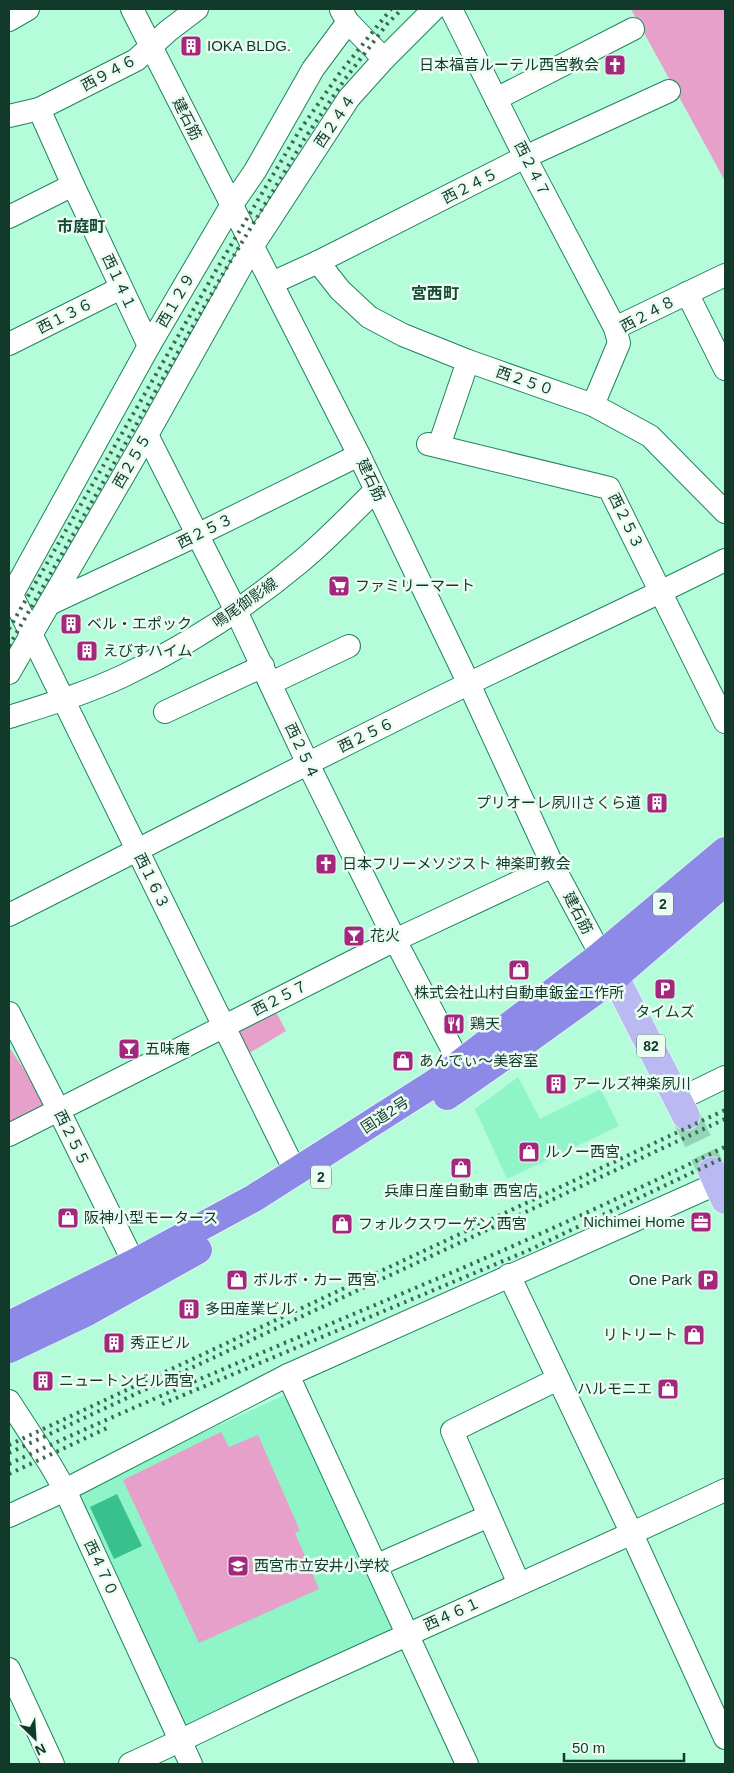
<svg xmlns="http://www.w3.org/2000/svg" width="734" height="1773" font-family="Helvetica,'Noto Sans JP',sans-serif">
	<style>
		.built { fill: #8ff5c8 }
		.green { fill: #e7a0c9 }
		.water { fill: #38c18e }
		.lines { fill: none; stroke-linecap: round; stroke-linejoin: round }
		.major-tunnel { stroke: #94d5b7; stroke-width: 28; stroke-dasharray: 28 14; stroke-linecap: butt }
		.minor-casing { stroke: #1f835f; stroke-width: 24 }
		.major-casing { stroke: #fff; stroke-width: 29 }
		.highway-casing { stroke: #fff; stroke-width: 29 }
		.minor { stroke: #fff; stroke-width: 22 }
		.major { stroke: #bbb9f1; stroke-width: 28 }
		.highway { stroke: #8d8ae7; stroke-width: 28 }
		.rail { stroke: #3a6a55; stroke-width: 4; stroke-dasharray: 2.5 5; stroke-linecap: butt }
		.labels { text-anchor: middle; stroke-width: 5; stroke-linejoin: round; paint-order: stroke }
		.shield { fill: #ebfcf3; stroke: #537466; stroke-width: 1 }
		.shield-label { font-size: 14px; font-weight: bold; fill: #123a2a }
		.poi-label { font-size: 15px; fill: #123a2a; stroke: #ebfcf3; text-anchor: start }
		.street-label { font-size: 15px; fill: #123a2a; stroke: #ebfcf3 }
		.neighbourhood-label { font-size: 16px; font-weight: bold; fill: #174935; stroke: #ebfcf3 }
	</style>
	<rect width="100%" height="100%" fill="#b5fcda"/>
	<g class="built">
		<polygon points="518,1077 540,1119 601,1089 619,1126 507,1179 475,1109"/>
		<polygon points="287,1394 398,1632 186,1728 78,1500 81,1488"/>
	</g>
	<g class="green">
		<polygon points="631,9 725,9 725,181"/>
		<polygon points="274,1008 286,1031 246,1055 238,1027"/>
		<polygon points="9,1047 35,1086 46,1107 9,1126"/>
		<polygon points="221,1432 229,1447 258,1435 300,1531 295,1533 319,1589 199,1643 123,1480"/>
	</g>
	<polygon class="water" points="117,1494 142,1546 114,1559 90,1507"/>
	<g class="lines">
		<polyline class="major-tunnel" points="686,1116 712,1171"/>
		<g class="minor-casing">
			<g id="minor">
				<polyline points="132,9 359,455 469,684 553,866 601,955"/>
				<polyline points="451,9 525,157 615,328"/>
				<polyline points="341,10 348,22 384,59"/>
				<polyline points="9,20 28,9"/>
				<polyline points="496,99 633,29"/>
				<polyline points="39,109 73,185 149,346"/>
				<polyline points="9,116 39,109 136,60 168,31 197,9"/>
				<polyline points="9,217 73,185"/>
				<polyline points="318,262 340,290 369,317 403,335 468,361 593,405 650,436 725,512"/>
				<polyline points="272,283 318,262 525,157 669,91"/>
				<polyline points="687,293 725,369"/>
				<polyline points="9,344 121,288"/>
				<polyline points="593,405 619,343 615,328 725,275"/>
				<polyline points="147,435 236,611 308,764 395,940 460,1064"/>
				<polyline points="428,444 609,488 725,722"/>
				<polyline points="439,446 468,361"/>
				<polyline points="9,589 296,1173"/>
				<polyline points="9,600 149,346 231,206 255,171 313,69 348,22"/>
				<polyline points="49,604 197,535 359,455"/>
				<polyline points="9,673 147,435 252,247 349,98 384,59 434,9"/>
				<polyline points="271,683 349,646"/>
				<polyline points="165,712 263,666"/>
				<path d="M9,717C47,705 87,693 123,676C186,646 245,608 299,563C326,541 351,514 376,490"/>
				<path d="M9,915C162,838 314,759 468,684C554,642 640,603 725,560"/>
				<polyline points="9,1013 59,1111 134,1263"/>
				<polyline points="678,1100 725,1077"/>
				<polyline points="9,1135 395,940 553,866"/>
				<polyline points="509,1275 632,1534 725,1738"/>
				<polyline points="288,1375 467,1764"/>
				<polyline points="9,1401 50,1464 65,1490 191,1764"/>
				<polyline points="9,1516 65,1490 288,1375 725,1180"/>
				<polyline points="375,1566 489,1516"/>
				<polyline points="519,1584 452,1431 558,1379"/>
				<polyline points="9,1669 53,1764"/>
				<path d="M130,1764C190,1737 248,1707 308,1680C447,1616 587,1555 725,1490"/>
			</g>
		</g>
		<g class="major-casing">
			<g id="major">
				<polyline points="603,958 615,977 686,1116"/>
				<polyline points="712,1171 725,1200"/>
			</g>
		</g>
		<g class="highway-casing">
			<g id="highway">
				<polyline points="447,1096 519,1046 615,977 725,882"/>
				<polyline points="9,1325 134,1263 254,1198 436,1082 601,955 725,851"/>
				<polyline points="9,1349 87,1312 198,1250"/>
			</g>
		</g>
		<use href="#minor" class="minor"/>
		<use href="#major" class="major"/>
		<use href="#highway" class="highway"/>
		<g class="rail">
			<polyline points="9,629 218,267 298,133 339,74 391,9"/>
			<polyline points="9,646 224,272 305,138 345,79 388,23 402,9"/>
			<polyline points="162,1404 527,1251 725,1157"/>
			<polyline points="9,1445 725,1110"/>
			<polyline points="9,1453 725,1119"/>
			<path d="M9,1464C155,1396 305,1335 453,1272C545,1233 636,1190 725,1147"/>
			<polyline points="9,1474 107,1428"/>
		</g>
	</g>
	<defs>
		<g id="building-square" transform="scale(1.125)"><rect x="-9" y="-9" width="18" height="18" rx="4" fill="#a3287c" stroke="#ebfcf3"/><path d="M-4-6H4V6H1V3H-1V6H-4ZM-2.5-4.3h1.7v1.8h-1.7ZM.8-4.3h1.7v1.8H.8ZM-2.5-1h1.7V.8h-1.7ZM.8-1h1.7V.8H.8Z" fill="#fff"/></g>
		<g id="church-square" transform="scale(1.125)"><rect x="-9" y="-9" width="18" height="18" rx="4" fill="#a3287c" stroke="#ebfcf3"/><path d="M-1.2-6h2.4v3.5h3.3v2.4h-3.3V6h-2.4V-.1h-3.3v-2.4h3.3Z" fill="#fff"/></g>
		<g id="supermarket-square" transform="scale(1.125)"><rect x="-9" y="-9" width="18" height="18" rx="4" fill="#a3287c" stroke="#ebfcf3"/><path d="M-6-5.5h2.5l.6 2H6L4.5 2H-2.5L-4.4-4H-6ZM-1.5 3.2a1.3 1.3 0 1 0 .1 0ZM3 3.2a1.3 1.3 0 1 0 .1 0Z" fill="#fff"/></g>
		<g id="bar-square" transform="scale(1.125)"><rect x="-9" y="-9" width="18" height="18" rx="4" fill="#a3287c" stroke="#ebfcf3"/><path d="M-6-5H6L.8 .8V4.5H3.5V6h-7V4.5H-.8V.8Z" fill="#fff"/></g>
		<g id="shop-square" transform="scale(1.125)"><rect x="-9" y="-9" width="18" height="18" rx="4" fill="#a3287c" stroke="#ebfcf3"/><path d="M-5-2.5h2.3a2.7 3.5 0 0 1 5.4 0H5L5.5 6h-11ZM-1.5-2.5h3a1.5 2.3 0 0 0-3 0Z" fill="#fff"/></g>
		<g id="parking-square" transform="scale(1.125)"><rect x="-9" y="-9" width="18" height="18" rx="4" fill="#a3287c" stroke="#ebfcf3"/><path d="M-3.5-5.5H1a3.5 3.5 0 0 1 0 7H-1V5.5H-3.5ZM-1-3.4V-.6H.8a1.4 1.4 0 0 0 0-2.8Z" fill="#fff"/></g>
		<g id="restaurant-square" transform="scale(1.125)"><rect x="-9" y="-9" width="18" height="18" rx="4" fill="#a3287c" stroke="#ebfcf3"/><path d="M-5-6h1v4h1v-4h1v4h1v-4h1v5L-1.5 .5V6h-2V.5L-5-1ZM5-6V6H3V1.5H1.5Q1.5-4 5-6Z" fill="#fff"/></g>
		<g id="office-square" transform="scale(1.125)"><rect x="-9" y="-9" width="18" height="18" rx="4" fill="#a3287c" stroke="#ebfcf3"/><path d="M-6-3h4V-5.5h4V-3h4V5H-6ZM-1-4.5V-3h2v-1.5ZM-6 0V1H6V0Z" fill="#fff"/></g>
		<g id="school-square" transform="scale(1.125)"><rect x="-9" y="-9" width="18" height="18" rx="4" fill="#a3287c" stroke="#ebfcf3"/><path d="M0-5L7-2L0 1L-7-2ZM-4 1L0 2.5L4 1V4Q0 6-4 4Z" fill="#fff"/></g>
	</defs>
	<g fill-rule="evenodd">
		<use href="#building-square" x="191" y="46"/>
		<use href="#church-square" x="615" y="65"/>
		<use href="#supermarket-square" x="339" y="586"/>
		<use href="#building-square" x="71" y="624"/>
		<use href="#building-square" x="87" y="651"/>
		<use href="#building-square" x="657" y="803"/>
		<use href="#church-square" x="326" y="864"/>
		<use href="#bar-square" x="354" y="936"/>
		<use href="#shop-square" x="519" y="970"/>
		<use href="#parking-square" x="665" y="989"/>
		<use href="#restaurant-square" x="454" y="1024"/>
		<use href="#bar-square" x="129" y="1049"/>
		<use href="#shop-square" x="403" y="1061"/>
		<use href="#building-square" x="556" y="1084"/>
		<use href="#shop-square" x="529" y="1152"/>
		<use href="#shop-square" x="461" y="1168"/>
		<use href="#shop-square" x="68" y="1218"/>
		<use href="#office-square" x="701" y="1222"/>
		<use href="#shop-square" x="342" y="1224"/>
		<use href="#shop-square" x="237" y="1280"/>
		<use href="#parking-square" x="708" y="1280"/>
		<use href="#building-square" x="189" y="1309"/>
		<use href="#shop-square" x="694" y="1335"/>
		<use href="#building-square" x="114" y="1343"/>
		<use href="#building-square" x="43" y="1381"/>
		<use href="#shop-square" x="668" y="1389"/>
		<use href="#school-square" x="238" y="1566"/>
	</g>
	<g class="labels">
		<g class="shield">
			<rect x="653" y="892.5" width="20" height="23" rx="4"/>
			<rect x="637" y="1034.5" width="28" height="23" rx="4"/>
			<rect x="311" y="1165.5" width="20" height="23" rx="4"/>
		</g>
		<g class="shield-label">
			<text x="663" y="909">2</text>
			<text x="651" y="1051">82</text>
			<text x="321" y="1182">2</text>
		</g>
		<g class="poi-label">
			<text x="207" y="51">IOKA BLDG.</text>
			<text x="599" y="70" text-anchor="end">日本福音ルーテル西宮教会</text>
			<text x="355" y="591">ファミリーマート</text>
			<text x="87" y="629">ベル・エポック</text>
			<text x="103" y="656">えびすハイム</text>
			<text x="641" y="808" text-anchor="end">プリオーレ夙川さくら道</text>
			<text x="342" y="869">日本フリーメソジスト 神楽町教会</text>
			<text x="370" y="941">花火</text>
			<text x="519" y="998" text-anchor="middle">株式会社山村自動車鈑金工作所</text>
			<text x="665" y="1017" text-anchor="middle">タイムズ</text>
			<text x="470" y="1029">鶏天</text>
			<text x="145" y="1054">五味庵</text>
			<text x="419" y="1066">あんでぃ～美容室</text>
			<text x="572" y="1089">アールズ神楽夙川</text>
			<text x="545" y="1157">ルノー西宮</text>
			<text x="461" y="1196" text-anchor="middle">兵庫日産自動車 西宮店</text>
			<text x="84" y="1223">阪神小型モータース</text>
			<text x="685" y="1227" text-anchor="end">Nichimei Home</text>
			<text x="358" y="1229">フォルクスワーゲン 西宮</text>
			<text x="253" y="1285">ボルボ・カー 西宮</text>
			<text x="692" y="1285" text-anchor="end">One Park</text>
			<text x="205" y="1314">多田産業ビル</text>
			<text x="678" y="1340" text-anchor="end">リトリート</text>
			<text x="130" y="1348">秀正ビル</text>
			<text x="59" y="1386">ニュートンビル西宮</text>
			<text x="652" y="1394" text-anchor="end">ハルモニエ</text>
			<text x="254" y="1571">西宮市立安井小学校</text>
		</g>
		<g class="street-label">
			<text transform="translate(109 73) rotate(-28)" y="5">西９４６</text>
			<text transform="translate(187 119) rotate(63)" y="5">建石筋</text>
			<text transform="translate(335 121) rotate(-56)" y="5">西２４４</text>
			<text transform="translate(532 169) rotate(63)" y="5">西２４７</text>
			<text transform="translate(470 186) rotate(-27)" y="5">西２４５</text>
			<text transform="translate(119 282) rotate(65)" y="5">西１４１</text>
			<text transform="translate(176 300) rotate(-60)" y="5">西１２９</text>
			<text transform="translate(648 314) rotate(-28)" y="5">西２４８</text>
			<text transform="translate(65 316) rotate(-27)" y="5">西１３６</text>
			<text transform="translate(525 381) rotate(19)" y="5">西２５０</text>
			<text transform="translate(132 461) rotate(-60)" y="5">西２５５</text>
			<text transform="translate(371 480) rotate(64)" y="5">建石筋</text>
			<text transform="translate(626 521) rotate(64)" y="5">西２５３</text>
			<text transform="translate(205 531) rotate(-26)" y="5">西２５３</text>
			<text transform="translate(245 603) rotate(-35)" y="5">鳴尾御影線</text>
			<text transform="translate(366 735) rotate(-26)" y="5">西２５６</text>
			<text transform="translate(302 751) rotate(65)" y="5">西２５４</text>
			<text transform="translate(152 881) rotate(64)" y="5">西１６３</text>
			<text transform="translate(578 913) rotate(62)" y="5">建石筋</text>
			<text transform="translate(280 998) rotate(-27)" y="5">西２５７</text>
			<text transform="translate(385 1115) rotate(-33)" y="5">国道2号</text>
			<text transform="translate(72 1138) rotate(64)" y="5">西２５５</text>
			<text transform="translate(101 1568) rotate(65)" y="5">西４７０</text>
			<text transform="translate(452 1614) rotate(-24)" y="5">西４６１</text>
		</g>
		<g class="neighbourhood-label">
			<text x="81" y="232">市庭町</text>
			<text x="435" y="299">宮西町</text>
		</g>
	</g>
	<rect width="734" height="1773" fill="none" stroke="#123a2a" stroke-width="20"/>
	<g transform="translate(35 1738) rotate(155)" stroke="#ebfcf3" stroke-width="4" paint-order="stroke">
	<path d="M0-4L9 19L0 12L-9 19Z" fill="#123a2a"/>
	<text y="-8" font-size="14" font-weight="bold" text-anchor="middle" fill="#123a2a">N</text>
	</g>
	<path d="M564 1753v8h120v-8" fill="none" stroke="#123a2a" stroke-width="2.5"/>
	<text x="572" y="1753" font-size="15" fill="#123a2a" stroke="#ebfcf3" stroke-width="4" paint-order="stroke">50 m</text>
</svg>
